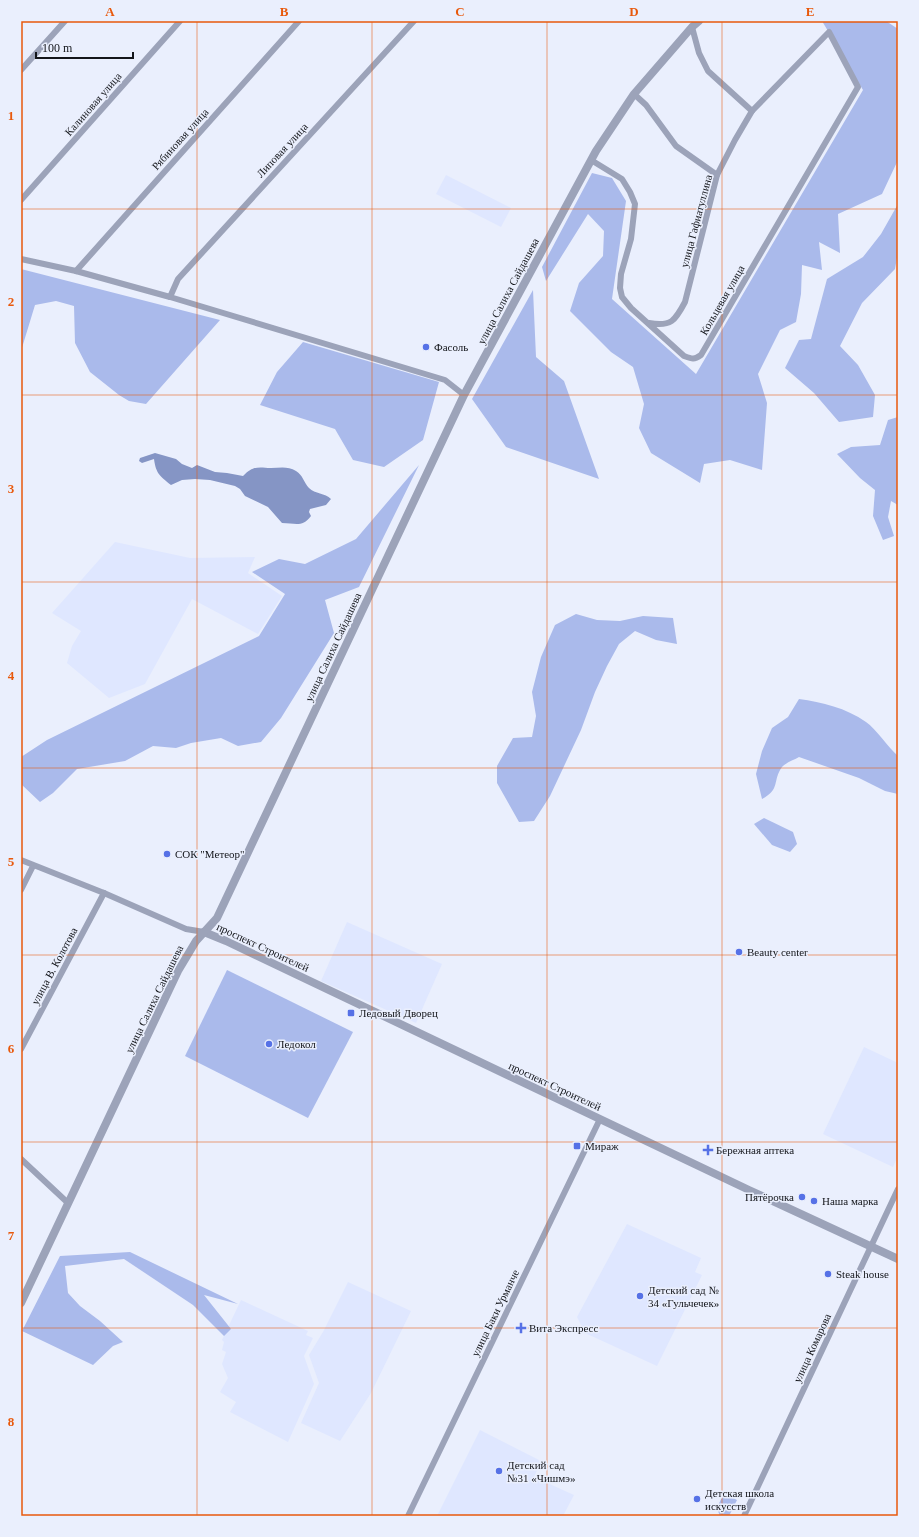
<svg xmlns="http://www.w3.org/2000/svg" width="919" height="1537" font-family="'Times New Roman',serif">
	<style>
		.built { fill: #dfe7ff }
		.green { fill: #aabaeb }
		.water { fill: #8595c5 }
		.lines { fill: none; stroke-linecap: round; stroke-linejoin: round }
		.minor { stroke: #9ca3b9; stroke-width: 6 }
		.tertiary { stroke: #9ca3b9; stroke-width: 8 }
		.grid { fill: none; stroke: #e8590c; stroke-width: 1; stroke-opacity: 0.55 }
		.poi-dot { fill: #5671e6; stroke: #eaeffd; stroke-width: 1.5 }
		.labels { text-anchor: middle; stroke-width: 3; stroke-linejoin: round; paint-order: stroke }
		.street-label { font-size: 11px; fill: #13151a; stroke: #eaeffd }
		.poi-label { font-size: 11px; fill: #13151a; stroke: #eaeffd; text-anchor: start }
		.neatline { fill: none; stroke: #e8590c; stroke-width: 1.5 }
		.grid-label { font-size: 13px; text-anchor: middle; font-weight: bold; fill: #e8590c }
	</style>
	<rect width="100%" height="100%" fill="#eaeffd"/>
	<g class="built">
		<polygon points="446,175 511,208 501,227 436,194"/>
		<polygon points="115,542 190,558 255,557 248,573 282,596 258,634 192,599 145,684 109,698 67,663 72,646 81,631 52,613"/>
		<polygon points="347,922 442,964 416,1023 321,981"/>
		<polygon points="864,1047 898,1063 898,1156 893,1167 823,1134"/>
		<polygon points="627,1224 701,1258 695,1272 702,1275 657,1366 585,1333 577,1317"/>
		<polygon points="348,1282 411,1311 371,1393 340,1441 301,1423 319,1383 309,1355 323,1332"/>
		<polygon points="241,1300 308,1331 306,1335 313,1338 304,1356 314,1384 288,1442 230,1412 236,1402 220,1392 228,1378 222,1364 226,1352 222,1350 224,1342 222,1340"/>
		<polygon points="480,1430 539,1460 540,1464 534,1477 574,1495 563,1516 437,1516"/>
	</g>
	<g class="green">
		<polygon points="822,21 886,21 898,29 898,160 882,194 838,214 840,253 819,242 822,270 802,265 801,294 796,322 780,330 758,374 767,403 762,470 730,460 704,464 700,483 651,453 639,428 644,404 633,367 611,352 570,311 579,283 603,256 604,231 588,214 546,281 542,267 592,173 612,178 626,201 612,299 696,374 863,90"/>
		<polygon points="898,204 898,252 895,269 862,303 840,346 858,365 875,395 873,417 839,422 814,393 785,368 799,340 811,339 827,279 863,257 881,234"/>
		<polygon points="21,269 220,320 146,404 129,401 119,395 90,372 75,343 74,306 56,301 35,305 21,351"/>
		<polygon points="533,290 536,357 564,381 599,479 506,447 472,399"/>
		<polygon points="303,342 439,382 423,440 384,467 353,460 335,429 260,405 277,372"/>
		<polygon points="898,417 898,505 891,501 888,517 894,536 883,540 873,516 875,490 860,478 837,454 851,447 880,445 888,420"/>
		<polygon points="419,465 359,587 325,600 334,633 281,718 261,742 238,746 221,738 191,743 176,748 153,746 125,761 77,769 53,793 40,802 21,784 21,757 47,740 259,636 285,594 252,572 279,559 305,564 356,539"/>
		<polygon points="576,614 597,620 620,621 643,616 673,618 677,644 656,640 635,631 619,644 607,666 595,692 581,730 550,796 534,821 519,822 497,783 497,766 513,738 532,737 536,716 532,692 541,657 555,625"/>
		<path d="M799,699C822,702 846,708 866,722C876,729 888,747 898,756V794L885,791L859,778L799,757C794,760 785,763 782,767C772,781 781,789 762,799L756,774L762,751L772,728L788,717Z"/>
		<polygon points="764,818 793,832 797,844 790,852 772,845 754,824"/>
		<polygon points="227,970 353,1032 308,1118 185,1056"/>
		<polygon points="130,1252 238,1304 204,1295 231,1329 224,1336 193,1305 124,1259 65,1266 68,1293 80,1306 100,1321 123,1342 113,1346 93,1365 22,1331 60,1256"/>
		<polygon points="725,1495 727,1495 737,1500 729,1516 720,1516 718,1511 716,1510 722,1497"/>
	</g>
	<path class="water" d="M155,453L176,459L182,464L192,468L197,465L215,472L227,473L243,476C253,466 257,467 271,468C280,468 288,466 296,471C303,475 304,483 309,488C315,494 325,493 331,499L326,505L310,509L309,512L311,516C302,528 295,523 282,523L268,507L245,496L240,489L235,486L210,480L195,479L182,480L171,485C160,476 156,474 154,459L142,463L139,461L140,458Z"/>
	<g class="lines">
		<g class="minor">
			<polyline points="692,27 699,53 708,71 752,111"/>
			<polyline points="21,70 65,21"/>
			<polyline points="634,94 646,105 676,146 717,175"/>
			<path d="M591,160L622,179L630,192L635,204L631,239L621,274L620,288L622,297L631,308L684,356C692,359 694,360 701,355L858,87L829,32L752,111L735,140L717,175L685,302C675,321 671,327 649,323"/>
			<polyline points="21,200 180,21"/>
			<polyline points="21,259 76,271 170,297 445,380 464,395"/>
			<polyline points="76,271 299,21"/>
			<polyline points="170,297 178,279 414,21"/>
			<polyline points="21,860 104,893 186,929 204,932"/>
			<polyline points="21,890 33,866"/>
			<polyline points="21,1049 104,893"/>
			<polyline points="21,1159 68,1203"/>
			<polyline points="408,1516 600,1119"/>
			<polyline points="744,1516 898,1189"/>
		</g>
		<g class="tertiary">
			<polyline points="204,932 226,941 749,1190 898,1259"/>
			<polyline points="21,1303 178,971 196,941 217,918 464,395 596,151 634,94 692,27 699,21"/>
		</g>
	</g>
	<path class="grid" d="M197,21V1516M372,21V1516M547,21V1516M722,21V1516M21,209H898M21,395H898M21,582H898M21,768H898M21,955H898M21,1142H898M21,1328H898"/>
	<g class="poi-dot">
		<circle cx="426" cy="347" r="4"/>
		<circle cx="167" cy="854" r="4"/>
		<circle cx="739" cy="952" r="4"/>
		<rect x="347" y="1009" width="8" height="8" rx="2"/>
		<circle cx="269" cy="1044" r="4"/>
		<rect x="573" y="1142" width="8" height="8" rx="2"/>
		<path d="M706 1144h4v4h4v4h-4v4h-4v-4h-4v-4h4z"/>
		<circle cx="802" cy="1197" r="4"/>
		<circle cx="814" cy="1201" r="4"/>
		<circle cx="828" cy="1274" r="4"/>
		<circle cx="640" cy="1296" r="4"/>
		<path d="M519 1322h4v4h4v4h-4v4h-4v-4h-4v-4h4z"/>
		<circle cx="499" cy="1471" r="4"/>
		<circle cx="697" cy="1499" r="4"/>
	</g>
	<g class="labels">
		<g class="street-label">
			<text transform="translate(93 104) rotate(-49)" y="4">Калиновая улица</text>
			<text transform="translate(180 139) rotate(-48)" y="4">Рябиновая улица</text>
			<text transform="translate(282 150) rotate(-47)" y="4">Липовая улица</text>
			<text transform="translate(696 221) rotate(-75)" y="4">улица Гафиатуллина</text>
			<text transform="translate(508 291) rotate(-62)" y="4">улица Салиха Сайдашева</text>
			<text transform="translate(722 300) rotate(-60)" y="4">Кольцевая улица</text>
			<text transform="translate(333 647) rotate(-65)" y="4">улица Салиха Сайдашева</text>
			<text transform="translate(263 947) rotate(25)" y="4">проспект Строителей</text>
			<text transform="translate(54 966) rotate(-62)" y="4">улица В. Колотова</text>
			<text transform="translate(154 999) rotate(-64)" y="4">улица Салиха Сайдашева</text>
			<text transform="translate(555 1086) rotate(25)" y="4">проспект Строителей</text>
			<text transform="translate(495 1313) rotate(-64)" y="4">улица Баки Урманче</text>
			<text transform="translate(812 1348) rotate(-65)" y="4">улица Комарова</text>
		</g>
		<g class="poi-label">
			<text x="434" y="351">Фасоль</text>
			<text x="175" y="858">СОК "Метеор"</text>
			<text x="747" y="956">Beauty center</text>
			<text x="359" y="1017">Ледовый Дворец</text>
			<text x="277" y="1048">Ледокол</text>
			<text x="585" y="1150">Мираж</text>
			<text x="716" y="1154">Бережная аптека</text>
			<text x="794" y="1201" text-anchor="end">Пятёрочка</text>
			<text x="822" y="1205">Наша марка</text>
			<text x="836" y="1278">Steak house</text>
			<text x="648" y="1294">Детский сад №<tspan x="648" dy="13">34 «Гульчечек»</tspan></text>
			<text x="529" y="1332">Вита Экспресс</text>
			<text x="507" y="1469">Детский сад<tspan x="507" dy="13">№31 «Чишмэ»</tspan></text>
			<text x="705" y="1497">Детская школа<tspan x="705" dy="13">искусств</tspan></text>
		</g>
	</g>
	<rect width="919" height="1537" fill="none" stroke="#eaeffd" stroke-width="44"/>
	<path d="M36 52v6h97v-6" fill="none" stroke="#13151a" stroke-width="2"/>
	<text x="42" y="52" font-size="12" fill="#13151a" stroke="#eaeffd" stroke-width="3" paint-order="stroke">100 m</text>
	<rect x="22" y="22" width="875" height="1493" class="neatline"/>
	<g class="grid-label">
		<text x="110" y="16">A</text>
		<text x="284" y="16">B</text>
		<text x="460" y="16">C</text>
		<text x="634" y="16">D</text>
		<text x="810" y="16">E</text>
		<text x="11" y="120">1</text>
		<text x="11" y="306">2</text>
		<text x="11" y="493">3</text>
		<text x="11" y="680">4</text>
		<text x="11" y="866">5</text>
		<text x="11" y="1053">6</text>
		<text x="11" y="1240">7</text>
		<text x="11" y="1426">8</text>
	</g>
</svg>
